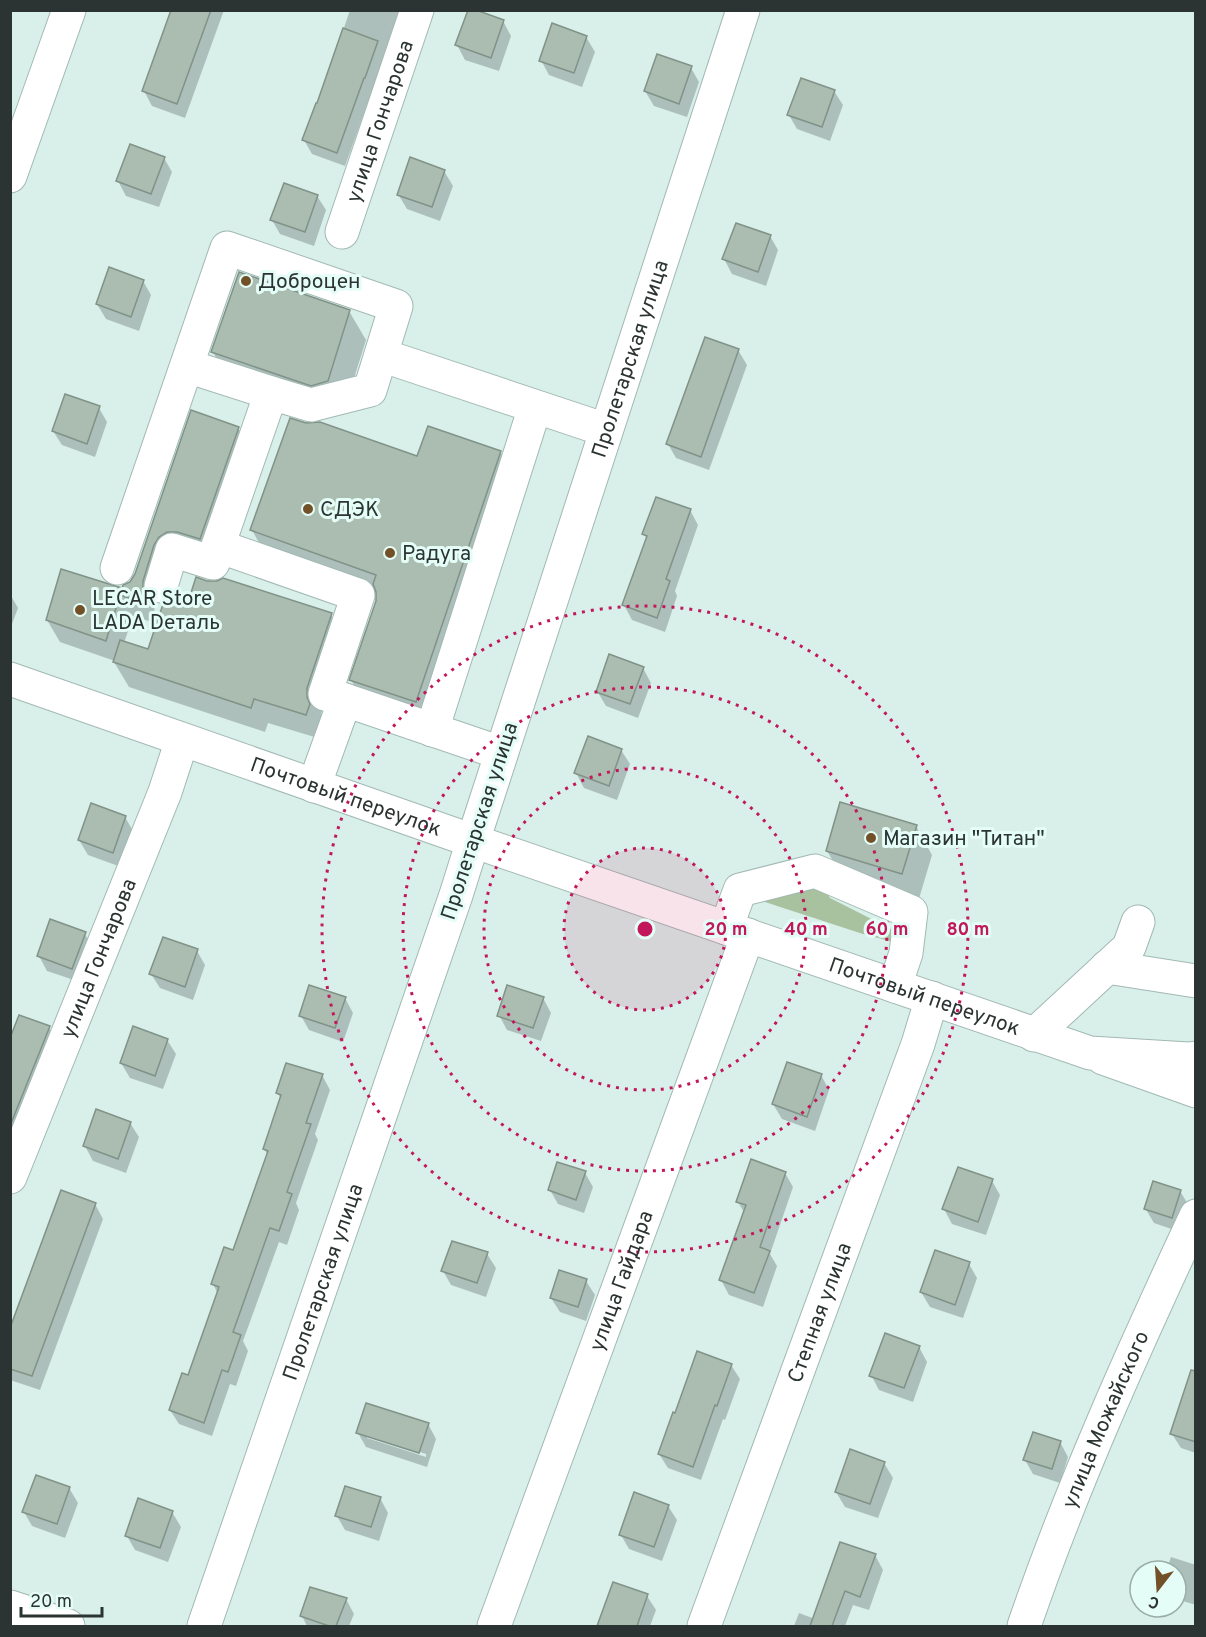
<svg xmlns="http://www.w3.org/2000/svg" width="1206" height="1637" font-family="Overpass,sans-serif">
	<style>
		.green { fill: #a8c19e }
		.shadow { fill: #0003; fill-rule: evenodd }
		.building { fill: #abbdb1; stroke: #819388; stroke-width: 1.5 }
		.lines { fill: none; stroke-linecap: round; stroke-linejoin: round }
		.minor-casing { stroke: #a2b9b3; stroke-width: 35 }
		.major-casing { stroke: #a2b9b3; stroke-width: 35 }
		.minor { stroke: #fff; stroke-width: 33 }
		.major { stroke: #fff; stroke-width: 33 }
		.ring { fill: none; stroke: #c2185b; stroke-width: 3; stroke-dasharray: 3 6 }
		.poi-dot { fill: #725128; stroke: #e5fdf7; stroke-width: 2 }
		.labels { text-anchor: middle; stroke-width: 6; stroke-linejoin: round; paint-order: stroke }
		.street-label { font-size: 21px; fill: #2b3432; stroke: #e5fdf7 }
		.poi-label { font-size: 21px; fill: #2b3432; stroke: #e5fdf7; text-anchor: start }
		.centre { fill: #c2185b; stroke: #e5fdf7; stroke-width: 3 }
		.ring-label { font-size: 18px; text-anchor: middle; font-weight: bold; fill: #c2185b; stroke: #e5fdf7; stroke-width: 6; stroke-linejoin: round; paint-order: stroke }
	</style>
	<rect width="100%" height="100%" fill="#d8efea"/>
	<polygon class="green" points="822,883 830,898 895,931 901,944 863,934 750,897"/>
	<g class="shadow">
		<polygon points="173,10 224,10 185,118 152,106 144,91"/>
		<polygon points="350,10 400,10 384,54 386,57 373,92 372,91 345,166 312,154 304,140 318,105"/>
		<polygon points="503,21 511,36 499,71 465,60 457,45"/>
		<polygon points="586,37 595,52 582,87 549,75 541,60"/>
		<polygon points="691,68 699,82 687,117 654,106 645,91"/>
		<polygon points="834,91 843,105 830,141 797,129 789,115"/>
		<polygon points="164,158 172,172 159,207 126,196 118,181"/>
		<polygon points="444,171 453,186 440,221 407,209 398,194"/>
		<polygon points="317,196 326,210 314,246 280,234 272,220"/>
		<polygon points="770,236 778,250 766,286 732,274 724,259"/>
		<polygon points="143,281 151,295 139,331 106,319 97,304"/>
		<polygon points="349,311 366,340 344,410 229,381 213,352"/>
		<polygon points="738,350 747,365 709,470 676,458 668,444"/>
		<polygon points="99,408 107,422 95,457 62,445 53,431"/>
		<path d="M192,412L238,428L251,450L213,560L166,567L155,603L154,613L159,622L190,601L331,615L346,640L321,714V739L268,723L265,732L129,687L114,662L115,661L60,642L47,620L123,590L131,583L136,575ZM133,616L158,624L149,651L124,643Z"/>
		<polygon points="500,452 517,481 433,730 368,709 351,680 378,598 268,559 252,530 418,458"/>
		<polygon points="690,510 698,525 675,591 677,596 665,632 632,620 624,605 647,539 644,534"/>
		<polygon points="10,594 18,608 10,629"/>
		<polygon points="643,668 651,683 638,718 606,706 597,691"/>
		<polygon points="621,750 630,764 617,800 584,788 576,773"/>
		<polygon points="125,817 133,831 121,867 88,855 79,840"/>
		<polygon points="916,826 932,855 918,902 844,879 827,851"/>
		<polygon points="84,933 93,947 80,982 47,971 39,956"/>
		<polygon points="197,951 205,965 193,1000 160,988 151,974"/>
		<polygon points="345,998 353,1013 343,1042 309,1030 301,1016"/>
		<polygon points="543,998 551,1013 541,1041 507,1030 499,1015"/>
		<polygon points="19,1017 49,1028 58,1042 10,1138 10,1043"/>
		<polygon points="167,1040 176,1054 163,1089 130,1078 121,1063"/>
		<polygon points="322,1075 330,1090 315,1134 318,1140 296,1203 299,1210 287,1245 279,1242 243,1341 248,1351 236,1386 230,1384 212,1436 179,1424 170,1410 188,1377 218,1294 213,1284 234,1252 268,1155 264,1149 281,1099 278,1093"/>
		<polygon points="821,1075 829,1090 815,1131 782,1119 773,1104"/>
		<polygon points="130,1123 139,1137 126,1173 93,1161 85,1146"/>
		<polygon points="585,1173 593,1187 584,1213 558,1204 550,1190"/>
		<polygon points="785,1173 793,1187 770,1254 777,1266 763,1307 729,1295 721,1280 745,1214 738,1202"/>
		<polygon points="992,1181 1000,1195 986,1235 952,1224 944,1209"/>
		<polygon points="1180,1191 1189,1206 1180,1232 1154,1223 1145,1208"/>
		<polygon points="95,1204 103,1219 40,1390 10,1380 10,1332"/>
		<polygon points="452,1243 487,1254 496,1268 486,1297 451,1285 443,1271"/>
		<polygon points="969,1264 977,1278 963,1318 930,1307 921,1292"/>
		<polygon points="586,1281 595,1295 586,1321 560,1312 551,1298"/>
		<polygon points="919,1347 927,1362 913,1402 879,1390 871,1375"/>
		<polygon points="731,1365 740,1379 725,1420 723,1419 701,1480 668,1468 659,1454 676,1414"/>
		<polygon points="1196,1413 1196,1453 1181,1448 1172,1434"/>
		<path d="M428,1424L436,1439L427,1467L366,1447L358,1433ZM367,1435L426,1454V1457L367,1438Z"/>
		<polygon points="1060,1442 1068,1457 1060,1483 1033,1474 1025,1460"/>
		<polygon points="884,1463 893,1478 878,1518 845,1507 836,1492"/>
		<polygon points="69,1488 78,1503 65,1538 32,1526 24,1512"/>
		<polygon points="380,1498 388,1513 379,1541 345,1530 337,1516"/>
		<polygon points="668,1506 677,1520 662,1561 629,1549 621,1535"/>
		<polygon points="172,1512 181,1527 168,1562 135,1550 127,1536"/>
		<polygon points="875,1555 883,1570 869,1610 853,1605 845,1626 794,1626 799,1613 815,1619"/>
		<polygon points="1171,1557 1196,1565 1196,1605 1176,1599 1176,1571 1166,1571"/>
		<polygon points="647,1596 656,1610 650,1626 601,1626 600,1624"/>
		<polygon points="346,1599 354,1614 349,1626 307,1626 302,1616"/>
	</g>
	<g class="building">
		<polygon points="171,10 211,10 177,104 142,91"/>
		<polygon points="468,10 476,10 504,20 491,58 455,45"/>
		<polygon points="552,23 587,36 574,73 539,61"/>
		<polygon points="343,28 378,41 365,78 364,78 337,153 302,140 316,103 317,103"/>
		<polygon points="657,54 692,66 679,104 644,91"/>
		<polygon points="801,78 835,90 822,127 787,115"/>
		<polygon points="130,144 165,157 151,194 116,181"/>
		<polygon points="410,157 445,170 432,207 397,195"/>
		<polygon points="284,183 318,195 305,232 270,220"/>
		<polygon points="736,223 771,235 758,272 722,259"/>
		<polygon points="109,267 144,280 131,317 96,304"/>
		<polygon points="239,272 350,310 328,381 311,386 211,352"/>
		<polygon points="705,337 739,349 701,457 666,444"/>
		<polygon points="65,394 100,406 87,444 52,431"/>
		<polygon points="191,410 239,427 200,539 177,532 167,532 159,537 154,545 143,581 143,590 146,596 143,603 120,595 106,641 46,620 61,569 122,588 123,585 130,582 135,574"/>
		<polygon points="290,418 306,423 320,422 417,456 428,426 501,451 416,702 349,680 376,601 376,592 373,584 376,575 250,530"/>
		<polygon points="656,497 691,509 666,579 670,581 657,618 622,605 647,536 642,534"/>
		<polygon points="196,577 207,581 217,581 223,578 332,613 307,688 307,697 310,704 306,715 254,699 251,708 113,662 120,640 148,649 163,604 173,600 177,595 189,599"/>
		<polygon points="609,654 644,667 630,704 596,692"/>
		<polygon points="588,736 622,749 609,786 574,773"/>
		<polygon points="840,802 917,825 902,874 826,851"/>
		<polygon points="91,803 126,816 113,853 78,840"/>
		<polygon points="50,919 86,932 72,969 37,956"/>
		<polygon points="163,937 198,949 185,987 149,974"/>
		<polygon points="309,985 346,997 335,1028 299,1016"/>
		<polygon points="507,985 544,997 533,1028 497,1016"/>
		<polygon points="19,1015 50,1026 10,1126 10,1038"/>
		<polygon points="133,1026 168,1039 155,1076 120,1063"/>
		<polygon points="787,1062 822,1074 807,1117 772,1104"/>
		<polygon points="286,1063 323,1074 306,1123 311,1124 287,1192 292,1194 279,1231 270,1228 233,1332 241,1335 228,1372 222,1370 204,1423 169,1410 182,1373 188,1375 219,1287 211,1284 224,1247 233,1250 268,1151 263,1149 281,1095 276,1093"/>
		<polygon points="96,1109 131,1122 118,1159 83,1146"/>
		<polygon points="751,1159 786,1172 760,1247 770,1251 754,1293 719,1280 746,1205 736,1202"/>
		<polygon points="557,1162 586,1171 576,1200 548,1190"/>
		<polygon points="958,1167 993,1179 978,1222 942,1209"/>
		<polygon points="1153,1181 1181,1190 1172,1218 1144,1209"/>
		<polygon points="61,1190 96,1203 32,1376 10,1369 10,1328"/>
		<polygon points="452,1241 488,1252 477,1283 441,1271"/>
		<polygon points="935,1250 970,1262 955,1305 920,1292"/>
		<polygon points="559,1270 587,1279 578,1307 550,1298"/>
		<polygon points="885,1333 920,1346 904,1388 869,1376"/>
		<polygon points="697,1351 732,1364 717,1406 715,1405 693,1467 658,1454 673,1412 675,1413"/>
		<polygon points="1191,1370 1196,1371 1196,1442 1170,1434"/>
		<polygon points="366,1403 429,1423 419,1453 356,1433"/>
		<polygon points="1033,1432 1061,1441 1052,1469 1023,1460"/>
		<polygon points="850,1449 885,1462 870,1504 835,1492"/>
		<polygon points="36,1475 70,1487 57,1524 22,1512"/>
		<polygon points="345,1486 381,1497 371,1527 335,1516"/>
		<polygon points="634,1492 669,1505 654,1547 619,1535"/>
		<polygon points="138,1498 173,1511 160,1548 125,1536"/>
		<polygon points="840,1542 876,1554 860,1597 845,1591 832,1626 810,1626"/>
		<polygon points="613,1582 648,1594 637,1626 597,1626"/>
		<polygon points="310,1587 347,1598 336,1626 329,1626 300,1616"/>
	</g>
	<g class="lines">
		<g class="minor-casing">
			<g id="minor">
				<polyline points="10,176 69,10"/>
				<path id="s1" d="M342,232L417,10"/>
				<polyline points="381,355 606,430"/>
				<polyline points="187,366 271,393"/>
				<polyline points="117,568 227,248 396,306 370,390 311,405 271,393 218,546"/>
				<polyline points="161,586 172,550 213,563 218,546 358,595 325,694 345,700"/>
				<polyline points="432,730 535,407"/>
				<polyline points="314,786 345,700 501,753"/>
				<path id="s2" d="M473,841L743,10"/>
				<polyline points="726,928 740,890 815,871 911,912 906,953 895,986"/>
				<polyline points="1107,967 1196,981"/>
				<polyline points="1034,1035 1129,947 1138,922"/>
				<polyline points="1103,1058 1196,1091"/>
				<path id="s3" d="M10,1177L165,792L182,740"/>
				<polyline points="10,1607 68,1626"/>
				<path id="s4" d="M494,1626L748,935"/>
				<path id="s5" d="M704,1626L918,1044L932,998"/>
				<path id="s6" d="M1024,1626C1072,1486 1133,1351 1196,1216"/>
			</g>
		</g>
		<g class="major-casing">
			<g id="major">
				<path id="s7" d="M10,679L473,841L1090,1053L1188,1059L1196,1058"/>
				<path id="s8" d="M204,1626L456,895L473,841"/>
			</g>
		</g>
		<use href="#minor" class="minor"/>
		<use href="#major" class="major"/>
	</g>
	<circle cx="645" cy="929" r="81" fill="#c2185b" fill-opacity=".12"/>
	<g class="ring">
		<circle cx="645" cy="929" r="81"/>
		<circle cx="645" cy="929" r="161"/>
		<circle cx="645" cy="929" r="242"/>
		<circle cx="645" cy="929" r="323"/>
	</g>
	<g class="poi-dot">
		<circle cx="246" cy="281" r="6"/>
		<circle cx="308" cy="509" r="6"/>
		<circle cx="390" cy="553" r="6"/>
		<circle cx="80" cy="610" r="6"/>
		<circle cx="871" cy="838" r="6"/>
	</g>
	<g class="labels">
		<g class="street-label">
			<text dy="7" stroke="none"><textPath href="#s1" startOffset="117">улица Гончарова</textPath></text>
			<text dy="7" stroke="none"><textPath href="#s2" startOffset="507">Пролетарская улица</textPath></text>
			<text dy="7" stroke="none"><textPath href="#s7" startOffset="356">Почтовый переулок</textPath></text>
			<text transform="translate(479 821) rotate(-72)" y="7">Пролетарская улица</text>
			<text dy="7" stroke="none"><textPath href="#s3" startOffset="236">улица Гончарова</textPath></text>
			<text dy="7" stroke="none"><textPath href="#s7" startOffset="968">Почтовый переулок</textPath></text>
			<text dy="7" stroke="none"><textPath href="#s8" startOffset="364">Пролетарская улица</textPath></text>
			<text dy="7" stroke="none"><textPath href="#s4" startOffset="368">улица Гайдара</textPath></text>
			<text dy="7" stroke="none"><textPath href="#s5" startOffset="334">Степная улица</textPath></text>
			<text dy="7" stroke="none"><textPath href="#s6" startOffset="222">улица Можайского</textPath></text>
		</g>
		<g class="poi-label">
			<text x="258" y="288">Доброцен</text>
			<text x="320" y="516">СДЭК</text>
			<text x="402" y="560">Радуга</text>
			<text x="92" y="605">LECAR Store<tspan x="92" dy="24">LADA Dеталь</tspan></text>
			<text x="883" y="845">Магазин "Титан"</text>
		</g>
	</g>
	<circle cx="645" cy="929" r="9" class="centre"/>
	<g class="ring-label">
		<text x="726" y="935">20 m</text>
		<text x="806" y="935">40 m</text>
		<text x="887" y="935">60 m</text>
		<text x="968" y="935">80 m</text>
	</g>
	<rect width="1206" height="1637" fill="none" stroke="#2b3432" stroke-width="24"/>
	<g transform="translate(1158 1589) rotate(197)"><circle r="28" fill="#e5fdf7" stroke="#9bada8" stroke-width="1.5"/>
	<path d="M0-4.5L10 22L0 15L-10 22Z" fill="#725128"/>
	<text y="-9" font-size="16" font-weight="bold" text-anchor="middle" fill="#2b3432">С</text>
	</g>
	<path d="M21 1607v9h81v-9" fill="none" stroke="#2b3432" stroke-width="3"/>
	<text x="30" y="1607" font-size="18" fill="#2b3432" stroke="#e5fdf7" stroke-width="4.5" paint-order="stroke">20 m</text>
</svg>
